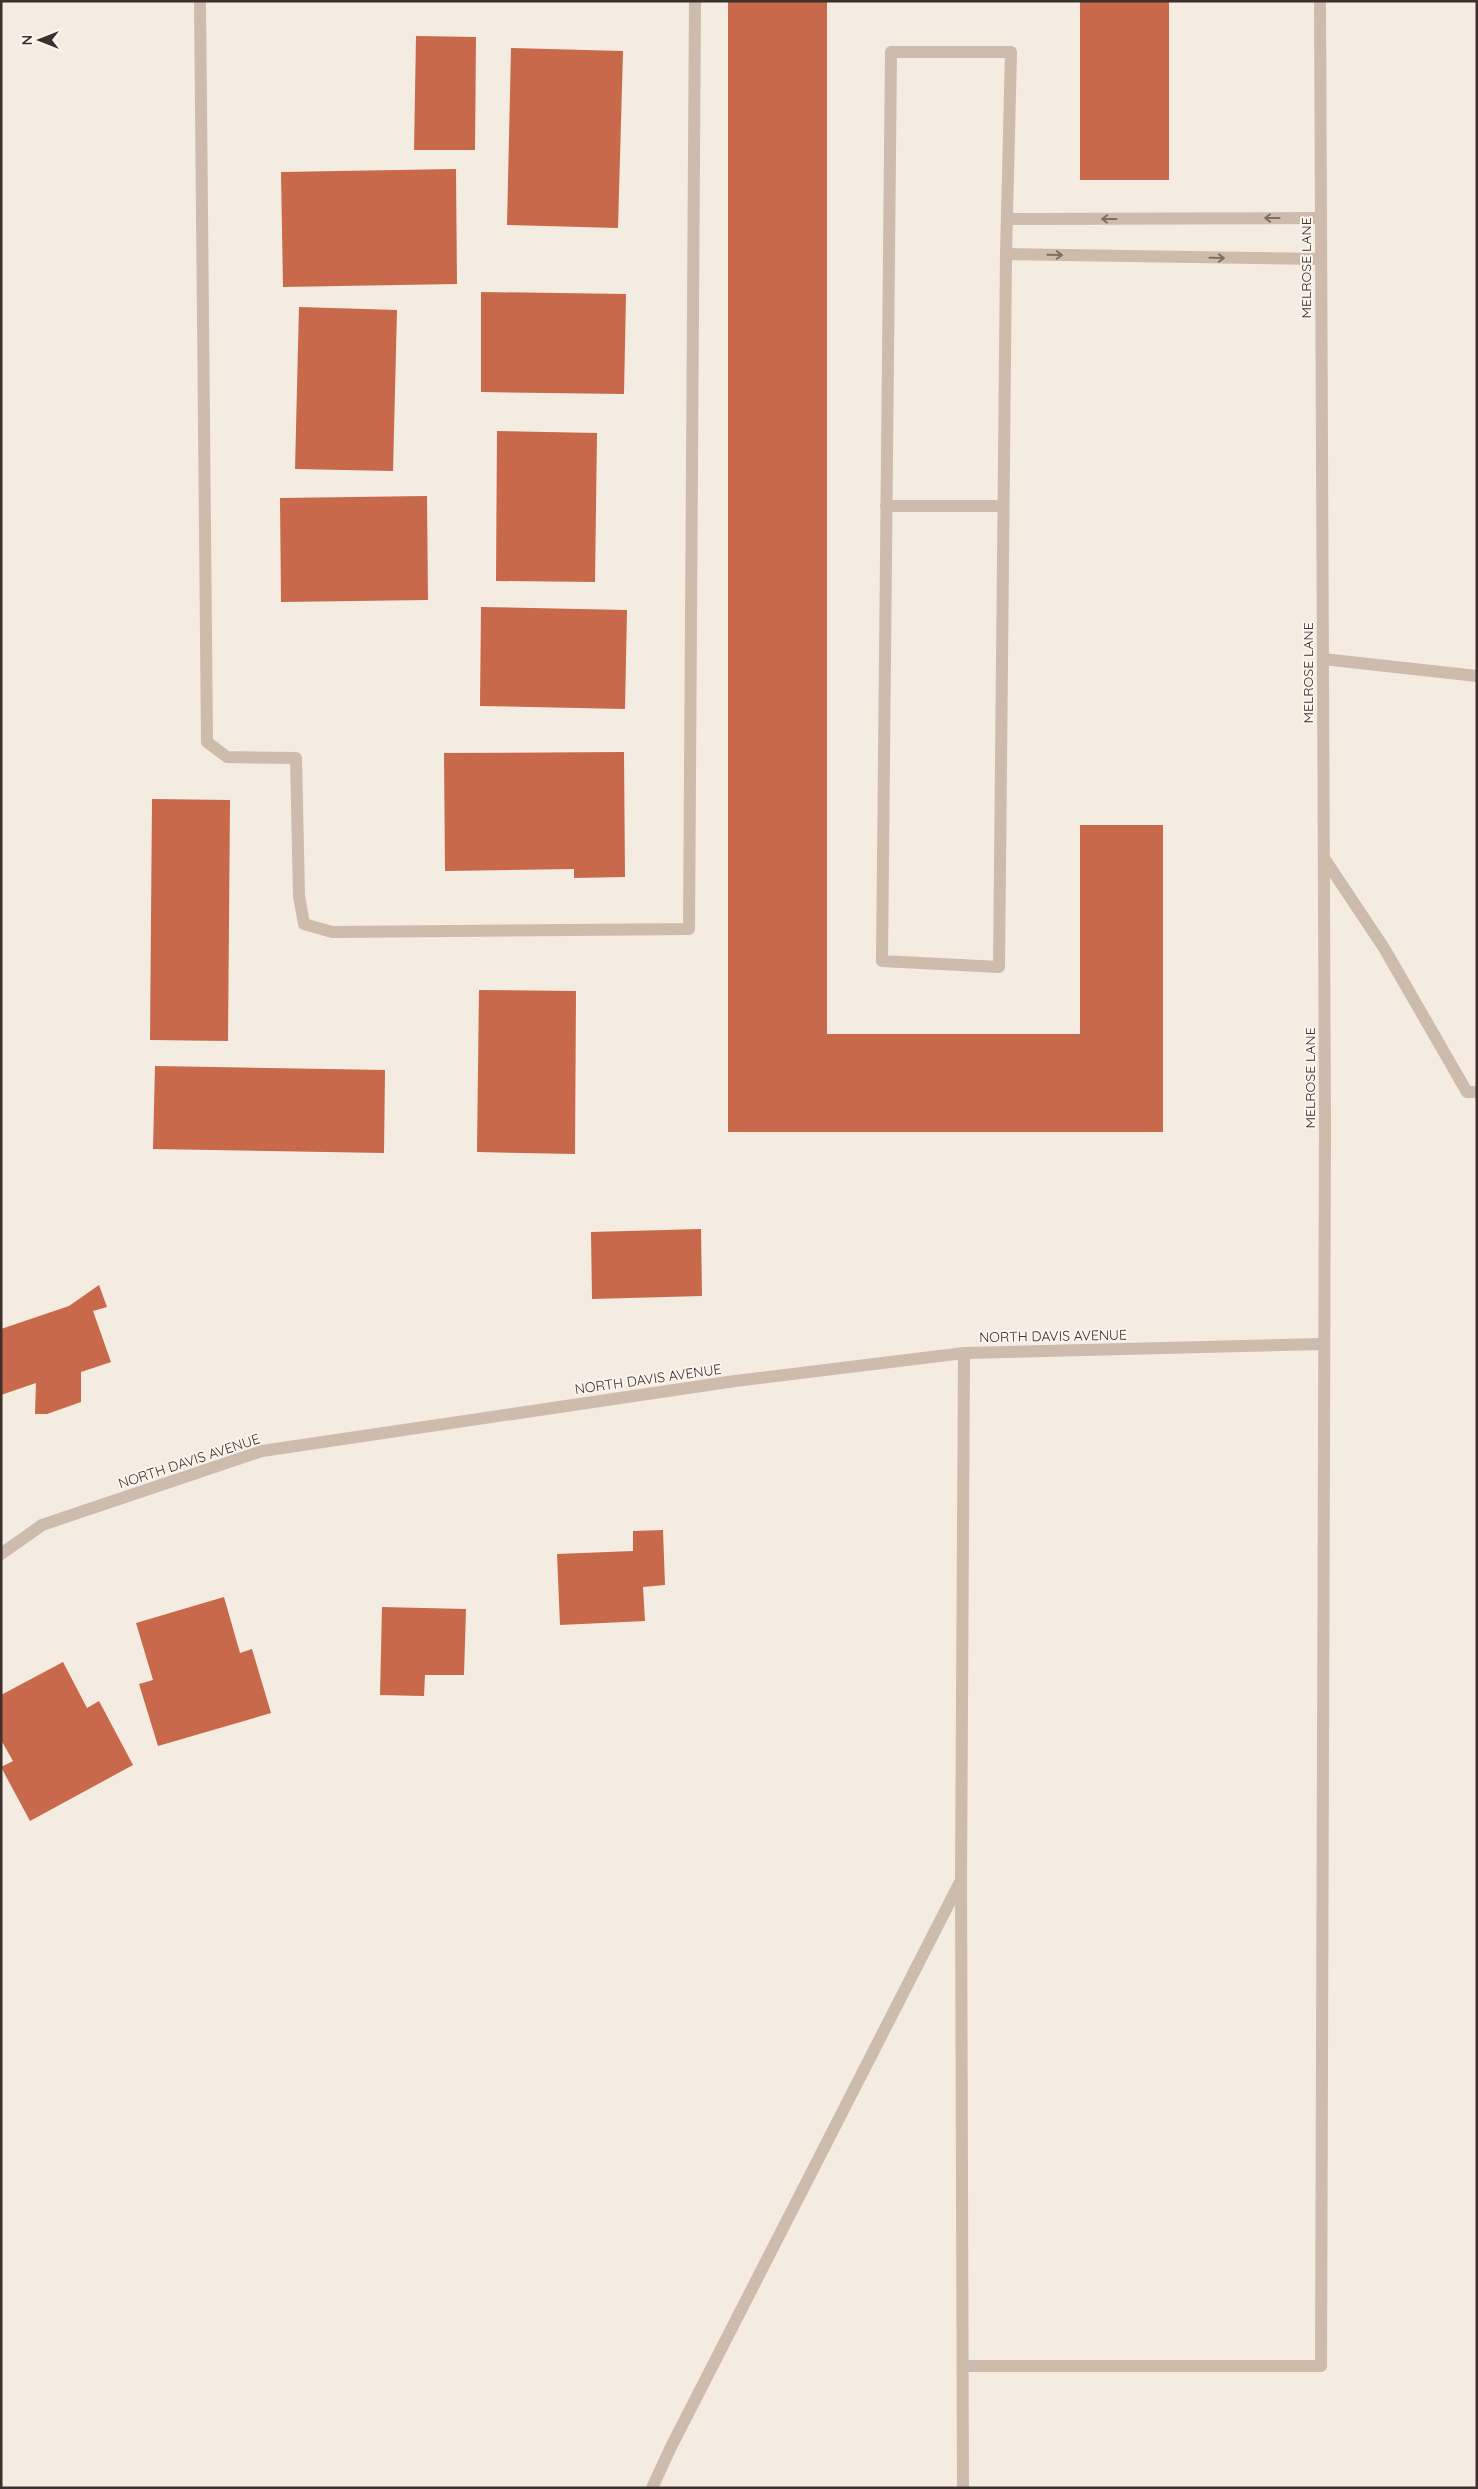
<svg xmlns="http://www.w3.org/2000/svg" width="1478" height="2489" font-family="Quicksand,sans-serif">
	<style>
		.building { fill: #c8694b }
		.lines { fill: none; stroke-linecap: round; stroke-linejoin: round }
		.minor { stroke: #cdbbac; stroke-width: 12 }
		.oneway { stroke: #7d6f65 }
		.labels { text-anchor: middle; stroke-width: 4; stroke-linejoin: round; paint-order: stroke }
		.street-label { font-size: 14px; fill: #3b302b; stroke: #fbf5ee }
	</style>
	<rect width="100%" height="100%" fill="#f4ebe1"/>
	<g class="building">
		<polygon points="728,1 827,1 827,1034 1080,1034 1080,825 1163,825 1163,1132 728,1132"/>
		<rect x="1080" y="1" width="89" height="179"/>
		<polygon points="416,36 476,37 475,150 414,150"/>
		<polygon points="511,48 623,51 618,228 507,225"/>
		<polygon points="456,169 457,284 283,287 281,172"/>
		<polygon points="481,292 626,294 624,394 481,392"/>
		<polygon points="299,307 397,310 393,471 295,469"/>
		<polygon points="497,431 597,433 595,582 496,581"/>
		<polygon points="427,496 428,600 281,602 280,498"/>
		<polygon points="481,607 627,610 625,709 480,706"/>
		<polygon points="624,752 625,877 574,878 574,869 445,871 444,753"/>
		<polygon points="152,799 230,800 228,1041 150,1040"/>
		<polygon points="479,990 576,991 575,1154 477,1152"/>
		<polygon points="155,1066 385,1070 384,1153 153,1149"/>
		<polygon points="701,1229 702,1296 592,1299 591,1232"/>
		<polygon points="99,1285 107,1307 93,1311 111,1362 81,1372 81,1402 47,1414 35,1414 36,1383 1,1395 1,1329 69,1306"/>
		<polygon points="663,1530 665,1585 643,1587 645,1621 560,1625 557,1554 633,1551 633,1531"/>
		<polygon points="224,1597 240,1653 252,1649 271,1713 158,1746 139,1684 153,1680 136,1623"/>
		<polygon points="382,1607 466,1609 464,1675 425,1675 424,1696 380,1695"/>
		<polygon points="63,1662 87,1708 99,1701 133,1765 30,1821 1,1767 13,1761 1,1740 1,1695"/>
	</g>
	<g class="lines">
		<g class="minor">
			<polyline points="200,1 207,742 227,757 296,758 299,896 304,924 332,932 689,929 695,1"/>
			<polygon points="891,52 1011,52 1006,254 999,967 882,961"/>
			<polyline points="1007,219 1321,218"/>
			<polyline points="1006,254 1321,259"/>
			<polyline points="886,506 1003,506"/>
			<polyline points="1323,659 1477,676"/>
			<polyline points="1324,858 1384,948 1467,1092 1477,1092"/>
			<polyline points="1,1554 42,1525 262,1451 735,1381 964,1353 1323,1344"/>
			<polyline points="964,2366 1321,2366 1325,1127 1320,1"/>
			<polyline points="652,2488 671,2447 960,1882"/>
			<polyline points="963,2488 961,1880 964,1353"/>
		</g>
	</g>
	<defs><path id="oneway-shaft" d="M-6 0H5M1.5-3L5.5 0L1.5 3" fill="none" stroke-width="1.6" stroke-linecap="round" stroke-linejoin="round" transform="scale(1.25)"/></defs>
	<g class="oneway">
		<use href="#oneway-shaft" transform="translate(1272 218) rotate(180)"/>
		<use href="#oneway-shaft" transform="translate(1109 219) rotate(180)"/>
		<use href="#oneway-shaft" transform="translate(1055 255) rotate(1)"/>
		<use href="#oneway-shaft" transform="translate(1217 258) rotate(1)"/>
	</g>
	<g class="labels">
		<g class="street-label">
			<text transform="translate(1306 268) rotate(-90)" y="5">MELROSE LANE</text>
			<text transform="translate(1308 673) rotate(-90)" y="5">MELROSE LANE</text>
			<text transform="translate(1310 1078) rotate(-90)" y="5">MELROSE LANE</text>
			<text transform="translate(1053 1336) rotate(-1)" y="5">NORTH DAVIS AVENUE</text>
			<text transform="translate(648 1379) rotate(-8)" y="5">NORTH DAVIS AVENUE</text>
			<text transform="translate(189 1461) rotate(-18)" y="5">NORTH DAVIS AVENUE</text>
		</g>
	</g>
	<rect width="1478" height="2489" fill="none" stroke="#3b302b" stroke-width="5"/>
	<g transform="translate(40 40) rotate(270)" stroke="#fbf5ee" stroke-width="4" paint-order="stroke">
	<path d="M0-4L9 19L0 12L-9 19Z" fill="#3b302b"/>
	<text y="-8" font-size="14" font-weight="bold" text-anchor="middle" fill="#3b302b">N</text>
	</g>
</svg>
